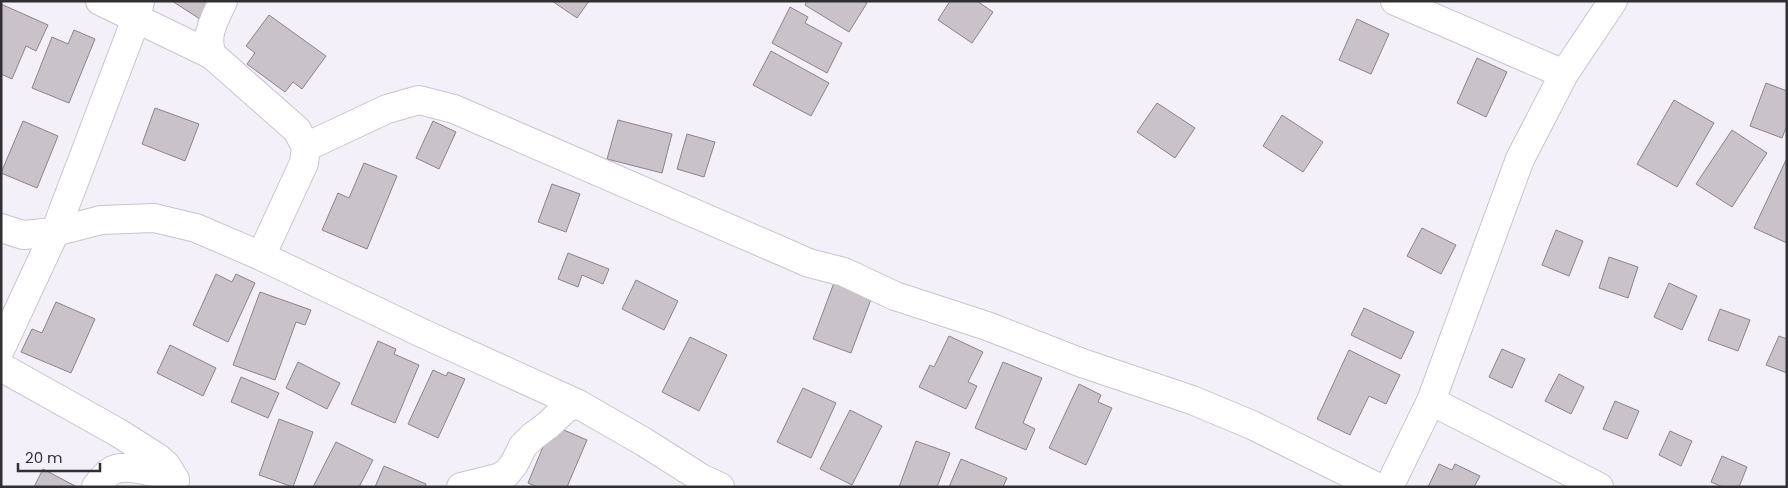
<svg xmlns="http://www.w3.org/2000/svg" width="1788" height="488" font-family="Poppins,sans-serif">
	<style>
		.building { fill: #c9c2c8; stroke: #8b848a }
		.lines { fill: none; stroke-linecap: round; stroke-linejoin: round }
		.minor-casing { stroke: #c8c5cd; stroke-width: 30 }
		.minor { stroke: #fff; stroke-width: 28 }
	</style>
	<rect width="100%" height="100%" fill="#f3f0f9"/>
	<g class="building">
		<polygon points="172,1 212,1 200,19"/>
		<polygon points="552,1 589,1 577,18"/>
		<polygon points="807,1 864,1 867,3 849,32 805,5"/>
		<polygon points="950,1 977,1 993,12 972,43 938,20"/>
		<polygon points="1,4 48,25 36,51 26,46 12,79 1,74"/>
		<polygon points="790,7 808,17 805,23 842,43 827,73 772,43"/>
		<polygon points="269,15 326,56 302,89 293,82 285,92 247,64 255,53 246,46"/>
		<polygon points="1357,19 1389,34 1371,74 1339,60"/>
		<polygon points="74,30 95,39 69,103 32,88 52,37 68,44"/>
		<polygon points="771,51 829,83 811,116 753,85"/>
		<polygon points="1477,58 1507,72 1486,117 1457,103"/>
		<polygon points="1766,83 1787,91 1787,125 1782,138 1750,126"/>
		<polygon points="1674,100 1714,123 1677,187 1637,164"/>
		<polygon points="1157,103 1195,128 1175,158 1137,132"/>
		<polygon points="155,108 199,124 185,161 142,144"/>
		<polygon points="1282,115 1323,142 1303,172 1263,146"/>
		<polygon points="618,120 672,134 662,173 607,159"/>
		<polygon points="23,121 58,136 37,188 1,173"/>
		<polygon points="433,121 456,132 439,169 416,158"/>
		<polygon points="1732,130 1767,153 1732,207 1696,184"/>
		<polygon points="687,134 715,142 704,177 677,169"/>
		<polygon points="1786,160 1787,160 1787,243 1754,228"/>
		<polygon points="364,163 397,176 367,249 322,230 338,193 349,198"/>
		<polygon points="552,184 580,194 566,232 538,222"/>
		<polygon points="1422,228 1456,245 1441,274 1407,256"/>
		<polygon points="1556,230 1583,241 1569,276 1542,265"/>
		<polygon points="568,253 609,269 603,284 582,275 578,287 558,279"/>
		<polygon points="1609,257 1638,267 1628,298 1599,288"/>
		<polygon points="216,274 232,282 236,274 255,283 228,342 193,325"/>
		<polygon points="636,280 678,301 664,330 622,309"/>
		<polygon points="835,280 873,294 851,353 813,339"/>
		<polygon points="1669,283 1697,296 1682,330 1654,317"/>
		<polygon points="260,292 311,310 305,325 296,322 275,380 233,365"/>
		<polygon points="56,302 95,319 71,373 21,352 32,329 42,333"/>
		<polygon points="1364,308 1414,332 1401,359 1351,335"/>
		<polygon points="1720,309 1750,320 1738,351 1708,340"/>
		<polygon points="949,336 983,352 968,382 977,386 966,409 919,387 930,365 934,367"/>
		<polygon points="1779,336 1787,339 1787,373 1766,365"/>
		<polygon points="690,337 727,355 699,411 662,392"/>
		<polygon points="378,341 396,349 394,354 419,365 395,423 351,404"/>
		<polygon points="170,345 216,368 203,396 157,373"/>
		<polygon points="1502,349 1525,359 1512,388 1489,377"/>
		<polygon points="1349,350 1400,375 1386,404 1369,396 1350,435 1317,419"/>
		<polygon points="298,362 340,383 327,409 286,388"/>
		<polygon points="1003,362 1042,378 1023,423 1035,429 1026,450 975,428"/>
		<polygon points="433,370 446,376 448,372 465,379 438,438 408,424"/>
		<polygon points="1559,374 1584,387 1571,414 1545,401"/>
		<polygon points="241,377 279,393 268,418 231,402"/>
		<polygon points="1079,384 1101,395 1098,402 1112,408 1086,465 1049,448"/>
		<polygon points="803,388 836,403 811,458 777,442"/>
		<polygon points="1615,401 1639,411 1627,439 1603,429"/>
		<polygon points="850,410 882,426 852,485 820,469"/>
		<polygon points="279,419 313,432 293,487 259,475"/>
		<polygon points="552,425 587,440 567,487 537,487 528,483"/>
		<polygon points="1670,431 1692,441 1681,466 1659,455"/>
		<polygon points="916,441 950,453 937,487 899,487"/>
		<polygon points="336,442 373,460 359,487 313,487"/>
		<polygon points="1722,456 1747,467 1739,487 1723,487 1711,482"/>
		<polygon points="961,459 1007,478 1003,487 949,487"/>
		<polygon points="1439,464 1452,470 1455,464 1480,476 1474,487 1428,487"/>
		<polygon points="384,466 426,484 425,487 375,487"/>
		<polygon points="43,469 77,487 34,487"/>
	</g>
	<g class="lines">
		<g class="minor-casing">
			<g id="minor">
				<polyline points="100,1 212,55"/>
				<path d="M223,1C215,19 204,35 212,55L297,130L306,147L304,163L261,256"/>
				<polyline points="1395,1 1564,74"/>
				<polyline points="306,147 387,109 419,100 454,109 809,263 844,272 895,296 987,326 1082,363 1192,400 1252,425 1377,487"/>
				<polyline points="1,228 23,235 55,232 101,220 154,218 196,228 261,256 424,334 578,404 644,442 701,478 720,487"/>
				<polyline points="1,348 55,232 136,19 140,1"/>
				<polyline points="1,367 117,432 158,458 166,465 175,480"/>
				<polyline points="1431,401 1599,487"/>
				<path d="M96,487C101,480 106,474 113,470C129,463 160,474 175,480"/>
				<polyline points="461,487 497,478 506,474 514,464 523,446 532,437 548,425 566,408 578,404"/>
				<polyline points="1389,487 1431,401 1520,159 1564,74 1613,1"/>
			</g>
		</g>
		<use href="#minor" class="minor"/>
	</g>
	<rect width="1788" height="488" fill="none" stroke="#302f32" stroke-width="5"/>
	<path d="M18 463v8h82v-8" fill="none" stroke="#302f32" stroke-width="2.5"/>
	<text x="25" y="463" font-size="15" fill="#302f32" stroke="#f3f0f9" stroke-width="4" paint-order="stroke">20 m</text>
</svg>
